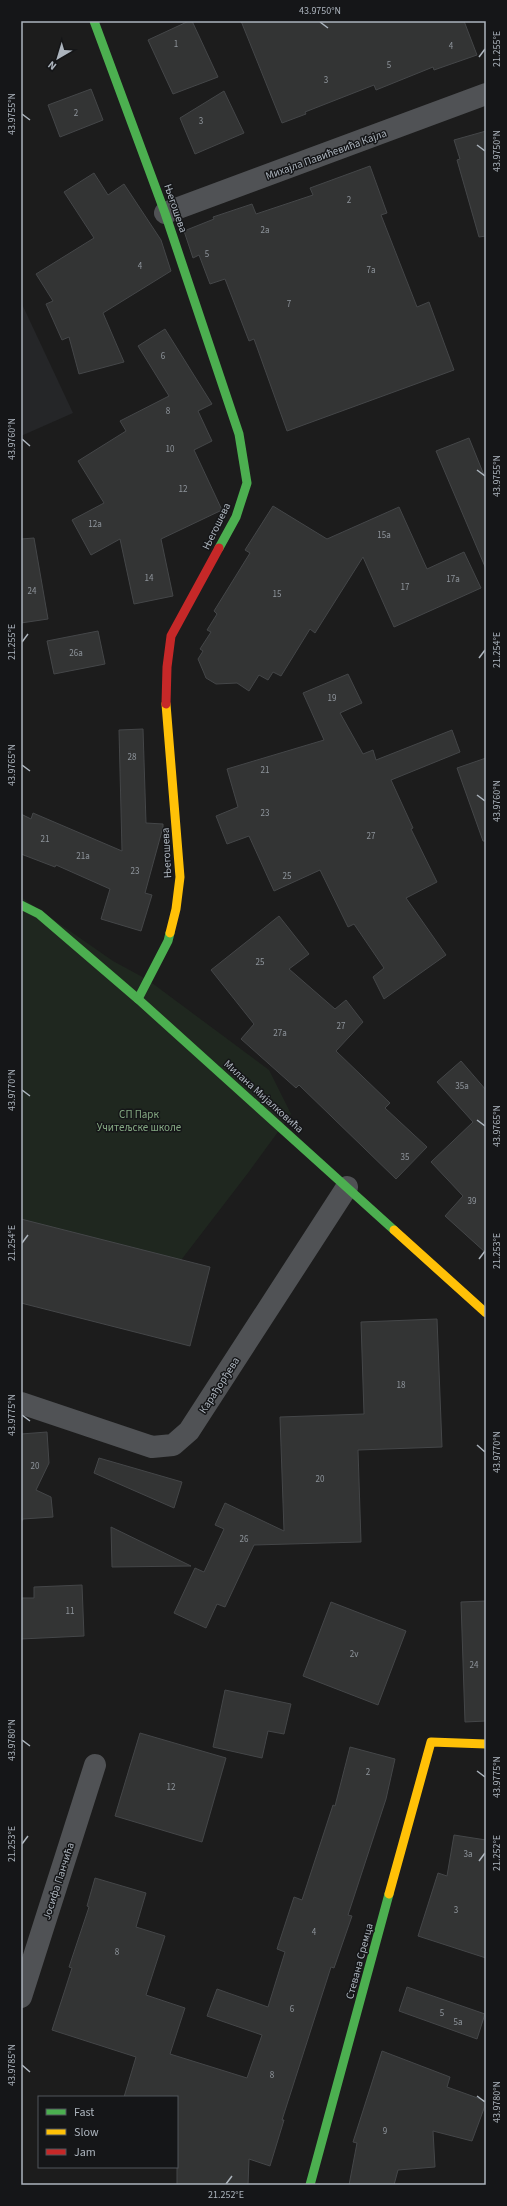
<svg xmlns="http://www.w3.org/2000/svg" width="507" height="2206" font-family="'Source Sans 3',sans-serif">
	<style>
		.built { fill: #252628 }
		.green { fill: #1f271f }
		.building { fill: #333434; stroke: #444648 }
		.lines { fill: none; stroke-linecap: round; stroke-linejoin: round }
		.street { stroke: #505255; stroke-width: 22 }
		.fast { stroke: #4caf50; stroke-width: 9 }
		.slow { stroke: #ffc107; stroke-width: 9 }
		.jam { stroke: #c62828; stroke-width: 9 }
		.ticks { fill: none; stroke: #acb4bd; stroke-width: 1.5 }
		.labels { text-anchor: middle; stroke-width: 3; stroke-linejoin: round; paint-order: stroke }
		.number-label { font-size: 9px; fill: #8e949b }
		.street-label { font-size: 11px; fill: #acb4bd; stroke: #151618 }
		.park-label { font-size: 11px; fill: #85a983; stroke: #151618 }
		.neatline { fill: none; stroke: #acb4bd; stroke-width: 1.5 }
		.ticks-label { font-size: 10px; text-anchor: middle; fill: #acb4bd }
	</style>
	<rect width="100%" height="100%" fill="#1c1c1c"/>
	<polygon class="built" points="21,302 73,413 21,436"/>
	<polygon class="green" points="21,897 113,961 148,980 269,1070 291,1114 248,1173 152,1298 21,1296"/>
	<g class="building">
		<polygon points="189,21 192,21 218,77 173,94 148,40"/>
		<polygon points="241,21 464,21 477,55 434,70 433,67 376,90 374,85 305,112 306,114 282,123"/>
		<polygon points="91,89 103,120 60,137 48,105"/>
		<polygon points="224,91 244,133 195,154 180,118"/>
		<polygon points="486,131 486,236 479,237 457,160 460,159 454,140"/>
		<polygon points="370,166 387,213 381,215 417,307 429,302 454,370 287,431 254,339 249,341 225,279 210,284 199,255 193,258 184,231 214,219 213,217 252,204 256,214 313,195 310,188"/>
		<polygon points="94,173 108,195 124,184 161,240 171,271 103,313 124,362 79,374 69,337 62,340 46,304 53,301 36,274 94,238 64,192"/>
		<polygon points="165,329 212,404 198,411 212,441 194,450 222,510 161,539 173,596 134,604 120,539 91,555 72,520 104,503 78,461 126,431 120,421 169,396 138,346"/>
		<polygon points="469,438 486,480 486,569 436,451"/>
		<polygon points="273,506 327,539 399,507 427,569 464,552 481,588 394,627 363,557 315,633 310,629 281,676 273,672 268,680 259,675 249,691 237,683 216,684 206,678 204,673 198,659 203,651 200,649 211,632 207,630 217,614 214,611 250,553 245,550"/>
		<polygon points="34,538 48,619 21,623 21,539"/>
		<polygon points="98,631 105,664 54,674 47,641"/>
		<polygon points="348,674 362,703 340,713 363,754 373,750 376,760 452,730 460,752 391,780 413,828 411,829 437,882 406,898 446,955 384,999 373,977 384,968 354,924 348,927 320,870 274,891 249,836 227,844 216,816 238,807 227,769 324,740 303,693"/>
		<polygon points="143,729 146,823 163,824 163,827 145,893 152,895 141,931 101,919 110,889 56,865 55,867 21,854 21,814 31,819 33,813 122,851 119,730"/>
		<polygon points="486,758 486,841 483,841 457,768"/>
		<polygon points="279,916 309,954 289,969 335,1009 346,1000 363,1022 336,1051 390,1103 385,1108 427,1147 396,1179 299,1085 296,1088 241,1039 254,1024 211,970"/>
		<polygon points="461,1061 486,1090 486,1253 445,1216 463,1196 431,1162 473,1122 437,1082"/>
		<polygon points="21,1219 210,1267 190,1346 21,1303"/>
		<polygon points="437,1319 442,1447 358,1450 361,1542 254,1545 225,1607 217,1604 206,1628 174,1613 195,1568 204,1572 224,1529 215,1525 225,1503 284,1531 280,1417 364,1414 361,1322"/>
		<polygon points="47,1432 49,1463 36,1490 51,1497 53,1517 23,1519 21,1523 21,1434"/>
		<polygon points="99,1458 182,1482 174,1508 94,1473"/>
		<polygon points="111,1527 191,1566 112,1567"/>
		<polygon points="82,1585 84,1636 21,1639 21,1598 34,1598 34,1587"/>
		<polygon points="486,1601 486,1721 465,1722 461,1602"/>
		<polygon points="331,1602 406,1631 378,1705 303,1676"/>
		<polygon points="225,1690 291,1704 284,1734 268,1731 262,1758 213,1747"/>
		<polygon points="140,1733 226,1758 202,1842 115,1816"/>
		<polygon points="350,1747 395,1759 386,1799 348,1915 352,1916 334,1968 331,1967 282,2120 284,2120 270,2166 249,2159 248,2185 177,2185 177,2097 124,2097 136,2057 52,2030 72,1968 69,1967 89,1907 87,1906 95,1878 146,1893 136,1927 165,1936 146,1995 185,2008 170,2054 247,2078 262,2035 207,2016 217,1989 268,2007 285,1952 277,1949 294,1897 302,1900 333,1805 335,1806"/>
		<polygon points="454,1835 486,1840 486,1958 418,1936 438,1873 447,1876"/>
		<polygon points="407,1987 485,2014 477,2039 399,2011"/>
		<polygon points="382,2051 450,2077 447,2087 486,2101 486,2103 472,2141 433,2131 435,2167 398,2170 394,2185 349,2185 357,2143 353,2142"/>
	</g>
	<g class="lines">
		<g class="street">
			<polyline points="165,213 486,94"/>
			<polyline points="21,1403 152,1447 173,1445 189,1431 347,1187"/>
			<polyline points="21,1997 95,1765"/>
		</g>
		<g class="fast">
			<polyline points="94,21 165,213 239,434 247,483 236,517 219,548"/>
			<polyline points="21,905 39,914 138,999 394,1230"/>
			<polyline points="138,999 168,941 170,933"/>
			<polyline points="310,2185 389,1894"/>
		</g>
		<g class="slow">
			<polyline points="166,704 180,877 176,909 170,933"/>
			<polyline points="394,1230 486,1313"/>
			<polyline points="389,1894 431,1742 486,1744"/>
		</g>
		<polyline class="jam" points="166,704 167,667 171,636 219,548"/>
	</g>
	<path class="ticks" d="M320,22L328,28M479,57L485,49M22,114L30,120M477,145L485,151M22,439L30,446M477,470L485,476M22,642L28,634M479,658L485,650M22,765L30,771M477,795L485,801M22,1090L30,1096M477,1120L485,1126M22,1243L28,1235M479,1259L485,1251M22,1415L30,1421M477,1445L485,1452M22,1740L30,1746M477,1771L485,1777M22,1844L28,1836M479,1861L485,1853M22,2065L30,2072M477,2096L485,2102M226,2184L232,2176"/>
	<g class="labels">
		<g class="number-label">
			<text x="176" y="47">1</text>
			<text x="451" y="49">4</text>
			<text x="389" y="68">5</text>
			<text x="326" y="83">3</text>
			<text x="76" y="116">2</text>
			<text x="201" y="124">3</text>
			<text x="349" y="203">2</text>
			<text x="265" y="233">2a</text>
			<text x="207" y="257">5</text>
			<text x="140" y="269">4</text>
			<text x="371" y="273">7a</text>
			<text x="289" y="307">7</text>
			<text x="163" y="359">6</text>
			<text x="168" y="414">8</text>
			<text x="170" y="452">10</text>
			<text x="183" y="492">12</text>
			<text x="95" y="527">12a</text>
			<text x="384" y="538">15a</text>
			<text x="149" y="581">14</text>
			<text x="453" y="582">17a</text>
			<text x="405" y="590">17</text>
			<text x="32" y="594">24</text>
			<text x="277" y="597">15</text>
			<text x="76" y="656">26a</text>
			<text x="332" y="701">19</text>
			<text x="132" y="760">28</text>
			<text x="265" y="773">21</text>
			<text x="265" y="816">23</text>
			<text x="371" y="839">27</text>
			<text x="45" y="842">21</text>
			<text x="83" y="859">21a</text>
			<text x="135" y="874">23</text>
			<text x="287" y="879">25</text>
			<text x="260" y="965">25</text>
			<text x="341" y="1029">27</text>
			<text x="280" y="1036">27a</text>
			<text x="462" y="1089">35a</text>
			<text x="405" y="1160">35</text>
			<text x="472" y="1204">39</text>
			<text x="401" y="1388">18</text>
			<text x="35" y="1469">20</text>
			<text x="320" y="1482">20</text>
			<text x="244" y="1542">26</text>
			<text x="70" y="1614">11</text>
			<text x="354" y="1657">2v</text>
			<text x="474" y="1668">24</text>
			<text x="368" y="1775">2</text>
			<text x="171" y="1790">12</text>
			<text x="468" y="1857">3a</text>
			<text x="456" y="1913">3</text>
			<text x="314" y="1935">4</text>
			<text x="117" y="1955">8</text>
			<text x="292" y="2012">6</text>
			<text x="442" y="2016">5</text>
			<text x="458" y="2025">5a</text>
			<text x="272" y="2078">8</text>
			<text x="385" y="2134">9</text>
		</g>
		<g class="street-label">
			<text transform="translate(326 154) rotate(-20)" y="4">Михајла Павићевића Кајла</text>
			<text transform="translate(176 208) rotate(71)" y="4">Његошева</text>
			<text transform="translate(216 526) rotate(-64)" y="4">Његошева</text>
			<text transform="translate(166 853) rotate(-93)" y="4">Његошева</text>
			<text transform="translate(264 1096) rotate(42)" y="4">Милана Мијалковића</text>
			<text transform="translate(219 1385) rotate(-57)" y="4">Карађорђева</text>
			<text transform="translate(58 1881) rotate(-72)" y="4">Јосифа Панчића</text>
			<text transform="translate(359 1961) rotate(-75)" y="4">Стевана Сремца</text>
		</g>
		<g class="park-label">
			<text x="139" y="1118">СП Парк<tspan x="139" dy="13">Учитељске школе</tspan></text>
		</g>
	</g>
	<rect width="507" height="2206" fill="none" stroke="#151618" stroke-width="44"/>
	<rect x="38" y="2096" width="140" height="72" fill="#151618" stroke="#51555a"/>
	<rect x="46" y="2109" width="20" height="6" fill="#4caf50" stroke="#51555a"/>
	<text x="74" y="2116" font-size="12" fill="#acb4bd">Fast</text>
	<rect x="46" y="2129" width="20" height="6" fill="#ffc107" stroke="#51555a"/>
	<text x="74" y="2136" font-size="12" fill="#acb4bd">Slow</text>
	<rect x="46" y="2149" width="20" height="6" fill="#c62828" stroke="#51555a"/>
	<text x="74" y="2156" font-size="12" fill="#acb4bd">Jam</text>
	<g transform="translate(58 58) rotate(218)" stroke="#151618" stroke-width="3" paint-order="stroke">
	<path d="M0-3L7 15L0 10L-7 15Z" fill="#acb4bd"/>
	<text y="-6" font-size="11" font-weight="bold" text-anchor="middle" fill="#acb4bd">N</text>
	</g>
	<rect x="22" y="22" width="463" height="2162" class="neatline"/>
	<g class="ticks-label">
		<text x="320" y="14">43.9750°N</text>
		<text transform="translate(496 49) rotate(-90)" y="4">21.255°E</text>
		<text transform="translate(11 114) rotate(-90)" y="4">43.9755°N</text>
		<text transform="translate(496 151) rotate(-90)" y="4">43.9750°N</text>
		<text transform="translate(11 439) rotate(-90)" y="4">43.9760°N</text>
		<text transform="translate(496 476) rotate(-90)" y="4">43.9755°N</text>
		<text transform="translate(11 642) rotate(-90)" y="4">21.255°E</text>
		<text transform="translate(496 650) rotate(-90)" y="4">21.254°E</text>
		<text transform="translate(11 765) rotate(-90)" y="4">43.9765°N</text>
		<text transform="translate(496 801) rotate(-90)" y="4">43.9760°N</text>
		<text transform="translate(11 1090) rotate(-90)" y="4">43.9770°N</text>
		<text transform="translate(496 1126) rotate(-90)" y="4">43.9765°N</text>
		<text transform="translate(11 1243) rotate(-90)" y="4">21.254°E</text>
		<text transform="translate(496 1251) rotate(-90)" y="4">21.253°E</text>
		<text transform="translate(11 1415) rotate(-90)" y="4">43.9775°N</text>
		<text transform="translate(496 1452) rotate(-90)" y="4">43.9770°N</text>
		<text transform="translate(11 1740) rotate(-90)" y="4">43.9780°N</text>
		<text transform="translate(496 1777) rotate(-90)" y="4">43.9775°N</text>
		<text transform="translate(11 1844) rotate(-90)" y="4">21.253°E</text>
		<text transform="translate(496 1853) rotate(-90)" y="4">21.252°E</text>
		<text transform="translate(11 2065) rotate(-90)" y="4">43.9785°N</text>
		<text transform="translate(496 2102) rotate(-90)" y="4">43.9780°N</text>
		<text x="226" y="2198">21.252°E</text>
	</g>
</svg>
